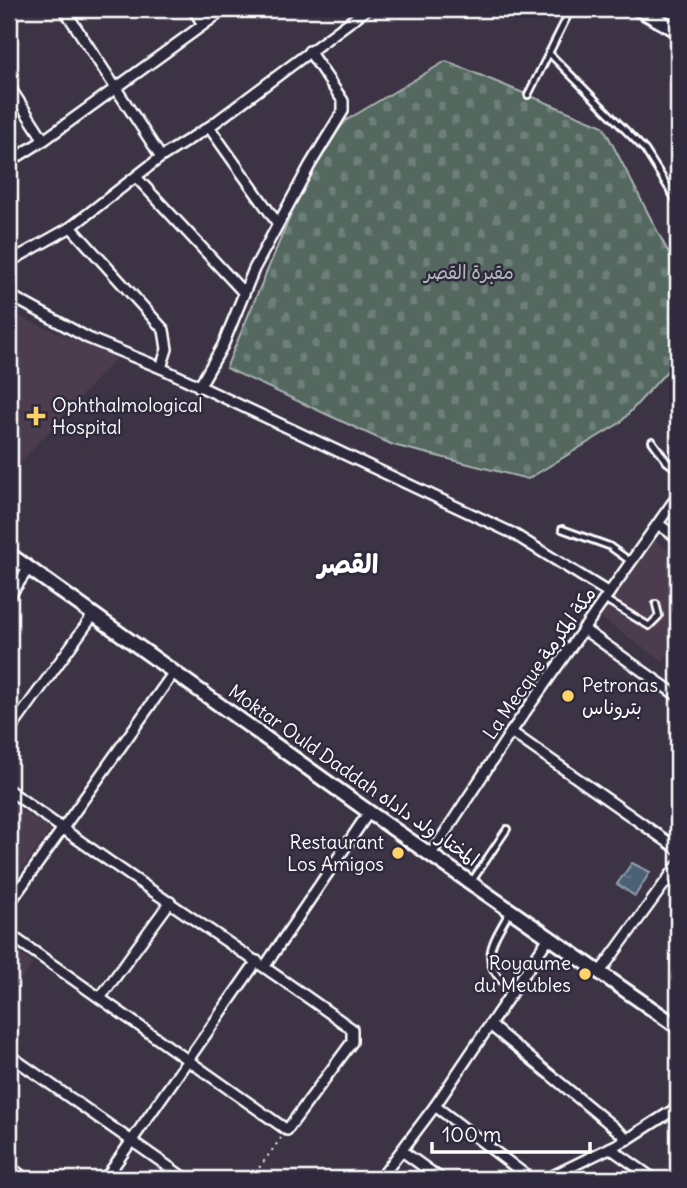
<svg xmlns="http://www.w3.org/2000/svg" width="687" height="1188" font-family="Delius,'Playpen Sans Arabic',sans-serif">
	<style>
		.built { fill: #4c3e4e }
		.cemetery { fill: url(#cemetery-stones); stroke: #aab4b0; stroke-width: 2 }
		.water { fill: url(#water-ripples); stroke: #92a0ac; stroke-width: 2 }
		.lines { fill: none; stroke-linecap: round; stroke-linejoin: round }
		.lane-casing { stroke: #fff; stroke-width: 10 }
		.street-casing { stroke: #fff; stroke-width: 14 }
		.secondary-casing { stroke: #fff; stroke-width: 18 }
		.path { stroke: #fff; stroke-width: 2; stroke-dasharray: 2 5; stroke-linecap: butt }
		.lane { stroke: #2f2a3d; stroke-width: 4.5 }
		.street { stroke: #2f2a3d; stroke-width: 9 }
		.secondary { stroke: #2f2a3d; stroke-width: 12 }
		.poi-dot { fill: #ffd166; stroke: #2f2a3d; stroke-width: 2.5 }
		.labels { text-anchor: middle; stroke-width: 5; stroke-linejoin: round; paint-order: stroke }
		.park-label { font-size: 19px; fill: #b2bbb8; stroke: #2f2a3d }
		.poi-label { font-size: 19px; fill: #fff; stroke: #2f2a3d; text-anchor: start }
		.street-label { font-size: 19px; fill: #fff; stroke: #2f2a3d }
		.district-label { font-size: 26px; font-weight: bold; fill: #fff; stroke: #2f2a3d }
	</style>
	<defs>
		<pattern id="cemetery-stones" width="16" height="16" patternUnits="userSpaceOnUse" patternTransform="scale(1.75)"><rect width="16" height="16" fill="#546861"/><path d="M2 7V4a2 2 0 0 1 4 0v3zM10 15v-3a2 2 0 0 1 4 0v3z" fill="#6e7f79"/></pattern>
		<pattern id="water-ripples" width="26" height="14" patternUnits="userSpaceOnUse" patternTransform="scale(1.75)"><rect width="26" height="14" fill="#4a6075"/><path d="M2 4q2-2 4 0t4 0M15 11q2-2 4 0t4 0" fill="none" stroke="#65788a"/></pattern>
	</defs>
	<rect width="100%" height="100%" fill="#3c3345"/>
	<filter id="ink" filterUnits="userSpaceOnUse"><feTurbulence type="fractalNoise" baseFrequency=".0143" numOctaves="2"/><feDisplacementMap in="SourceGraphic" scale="14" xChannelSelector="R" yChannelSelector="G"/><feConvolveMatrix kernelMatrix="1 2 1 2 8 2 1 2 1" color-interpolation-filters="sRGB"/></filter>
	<g filter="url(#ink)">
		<g class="built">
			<polygon points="9,312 116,358 9,475"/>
			<polygon points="654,540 678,558 678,624 664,662 598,616"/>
			<polygon points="9,800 50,831 9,887"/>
			<polygon points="9,946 33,964 9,996"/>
		</g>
		<polygon class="cemetery" points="446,61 603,126 678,271 678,359 620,423 528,479 393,445 226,368 308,174 345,121"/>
		<polygon class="water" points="632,863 650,872 635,896 617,884"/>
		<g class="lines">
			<g class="lane-casing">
				<g id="lane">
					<polyline points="549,53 645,150 678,203"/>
					<polyline points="528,95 571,9"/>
					<polyline points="652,441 667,462 678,470"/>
					<polyline points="562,529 609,546 630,561"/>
					<polyline points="606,600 649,626 659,616 656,604"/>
					<polyline points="472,881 507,829"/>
					<path d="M509,913C490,946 477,964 513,991"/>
				</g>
			</g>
			<g class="street-casing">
				<g id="street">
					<polyline points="64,9 161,157"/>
					<polyline points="193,9 203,24"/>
					<polyline points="9,86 44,140"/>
					<polyline points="209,127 278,224"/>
					<polyline points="9,162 44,140 225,9"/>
					<polyline points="136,177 244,293"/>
					<polyline points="71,227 164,330 167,349 161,368"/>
					<polyline points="9,244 17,257"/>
					<polyline points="9,262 71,227 161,157 209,127 367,9"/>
					<polyline points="9,295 88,338 161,368 512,533 609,593"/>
					<polyline points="199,387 223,345 254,269 310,165 343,111 343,101 309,51"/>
					<polyline points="658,524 678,538"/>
					<polyline points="9,597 29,568"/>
					<polyline points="583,629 678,696"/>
					<polyline points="9,732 94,614"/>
					<polyline points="511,732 678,849"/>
					<path d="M9,790C121,873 239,947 352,1029V1042L287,1130L9,934"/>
					<polyline points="431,854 511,732 678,495"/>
					<polyline points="9,904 174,672"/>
					<polyline points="265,966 369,812"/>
					<polyline points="600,972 678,865"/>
					<polyline points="100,998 170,902"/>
					<polyline points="490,1025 628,1139"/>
					<polyline points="9,1055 186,1179"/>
					<polyline points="435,1106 531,1179"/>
					<polyline points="610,1148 654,1179"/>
					<polyline points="402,1151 441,1179"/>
					<polyline points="9,1166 26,1179"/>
					<polyline points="105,1179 257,961"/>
					<polyline points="380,1179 435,1106 550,936"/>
					<polyline points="546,1179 628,1139 678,1107"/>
				</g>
			</g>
			<g class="secondary-casing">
				<g id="secondary">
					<polyline points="638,9 678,31"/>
					<polyline points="9,554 369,812 678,1027"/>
				</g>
			</g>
			<polyline class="path" points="251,1179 281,1138"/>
			<use href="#lane" class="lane"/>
			<use href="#street" class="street"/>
			<use href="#secondary" class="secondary"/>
		</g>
	</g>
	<g class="poi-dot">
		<path d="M32.5 405.5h7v7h7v7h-7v7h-7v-7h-7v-7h7z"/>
		<circle cx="568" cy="696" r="7"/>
		<circle cx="398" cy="853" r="7"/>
		<circle cx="585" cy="974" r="7"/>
	</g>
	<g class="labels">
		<g class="park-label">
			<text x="469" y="279">مقبرة القصر</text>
		</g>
		<g class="poi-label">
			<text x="52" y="412">Ophthalmological<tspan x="52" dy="22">Hospital</tspan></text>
			<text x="582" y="692">Petronas<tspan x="582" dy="22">بتروناس</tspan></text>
			<text x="384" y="849" text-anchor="end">Restaurant<tspan x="384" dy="22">Los Amigos</tspan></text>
			<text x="571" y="970" text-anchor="end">Royaume<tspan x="571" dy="22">du Meubles</tspan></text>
		</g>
		<g class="street-label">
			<text transform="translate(539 663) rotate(-55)" y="7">La Mecque مكة المكرمة</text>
			<text transform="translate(354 775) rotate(35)" y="7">Moktar Ould Daddah المختار ولد داداه</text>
		</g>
		<g class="district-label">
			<text x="348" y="573">القصر</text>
		</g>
	</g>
	<rect width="687" height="1188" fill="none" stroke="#2f2a3d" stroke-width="35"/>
	<rect x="18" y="18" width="652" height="1153" fill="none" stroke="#fff" stroke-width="2.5" filter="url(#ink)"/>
	<path d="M432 1142v10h158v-10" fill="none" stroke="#ffffff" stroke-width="3.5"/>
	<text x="442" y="1142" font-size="21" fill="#ffffff" stroke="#2f2a3d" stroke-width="5" paint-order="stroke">100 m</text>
</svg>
